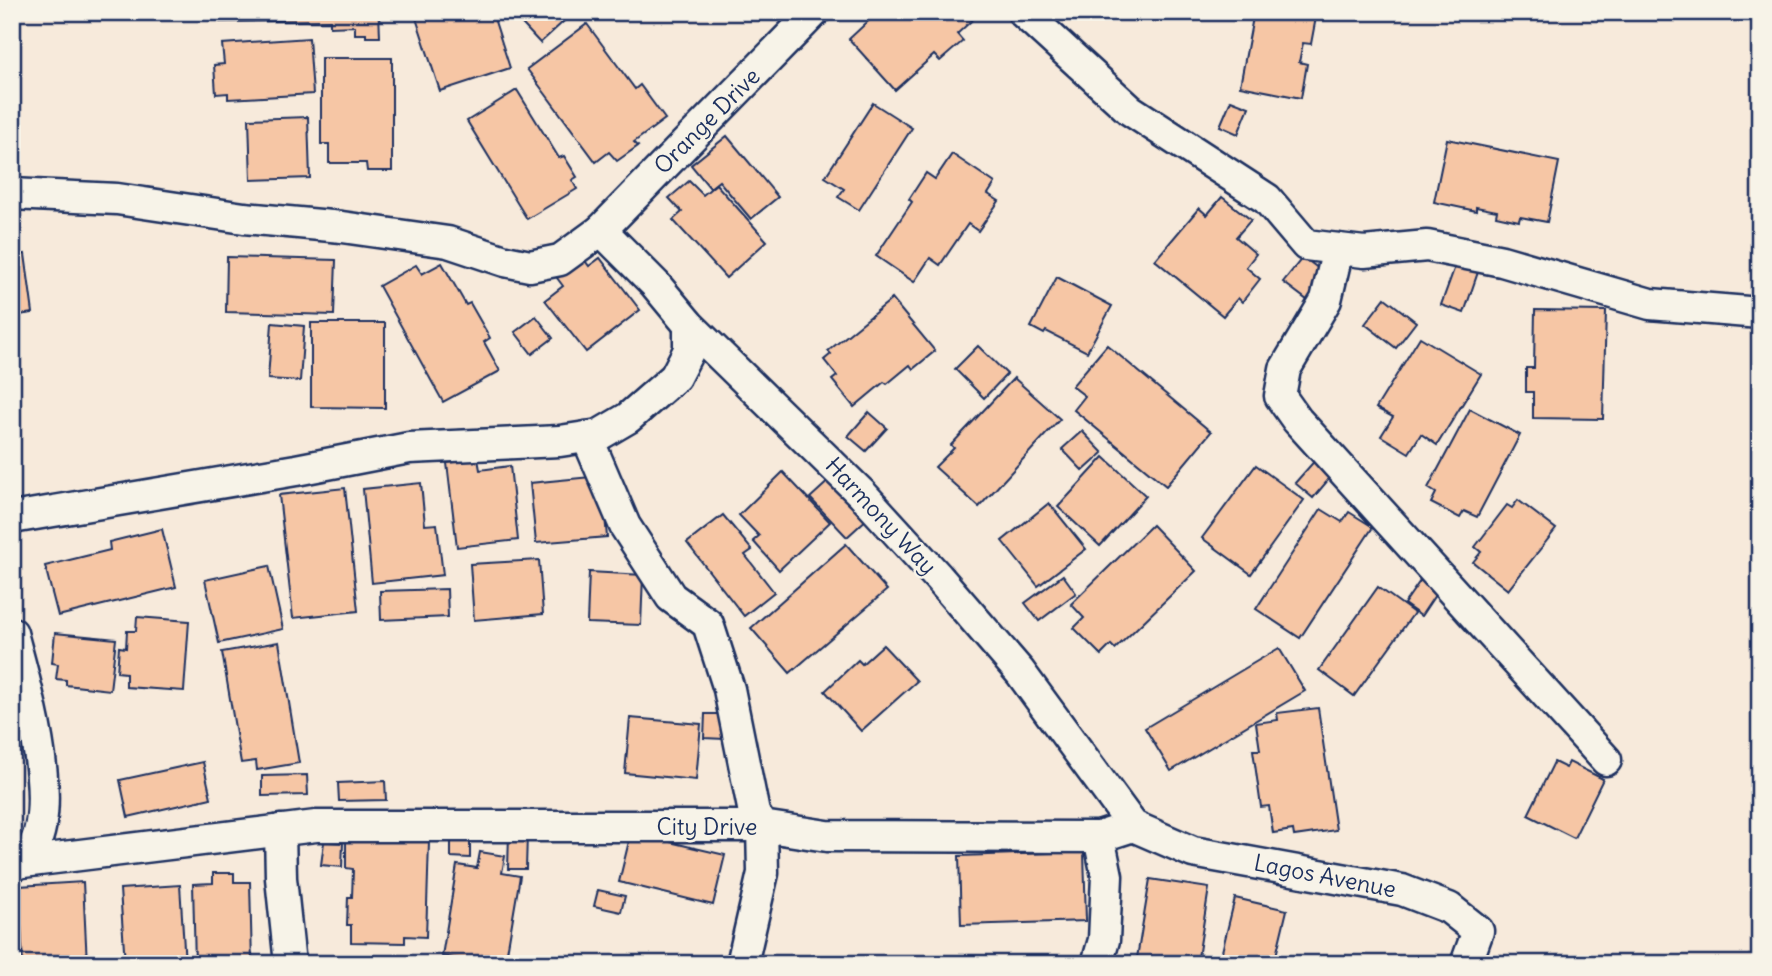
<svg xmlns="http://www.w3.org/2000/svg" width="1772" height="976" font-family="Delius,sans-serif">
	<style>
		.building { fill: #f6c6a5; stroke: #1b2f5e; stroke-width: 2 }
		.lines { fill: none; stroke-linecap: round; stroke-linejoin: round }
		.street-casing { stroke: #1b2f5e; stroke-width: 35 }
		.street { stroke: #f7f3e8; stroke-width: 30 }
		.labels { text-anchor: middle; stroke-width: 5; stroke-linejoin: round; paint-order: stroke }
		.street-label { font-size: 23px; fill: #1b2f5e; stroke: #f7f3e8 }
	</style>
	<rect width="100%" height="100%" fill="#f7eadb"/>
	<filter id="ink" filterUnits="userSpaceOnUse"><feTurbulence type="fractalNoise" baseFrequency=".0143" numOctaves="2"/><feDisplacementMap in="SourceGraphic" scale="14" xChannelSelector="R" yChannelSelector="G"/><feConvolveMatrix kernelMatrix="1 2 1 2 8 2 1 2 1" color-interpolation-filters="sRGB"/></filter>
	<g filter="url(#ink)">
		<g class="building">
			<polygon points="220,12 379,12 380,37 366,37 366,34 355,34 355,26 330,27 330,20 220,22"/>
			<polygon points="414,12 492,12 510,68 440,91"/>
			<polygon points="511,12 574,12 540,43"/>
			<polygon points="878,12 981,12 957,34 963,41 940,61 934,55 895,90 849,39"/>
			<polygon points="1254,12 1317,12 1311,44 1303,43 1299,62 1307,64 1301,98 1240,86"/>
			<polygon points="587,24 635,89 640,85 665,119 634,142 638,146 617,161 609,152 596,162 527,69"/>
			<polygon points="309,38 313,94 228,99 228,93 216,94 214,65 224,64 222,44"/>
			<polygon points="321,58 392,58 392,171 367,171 366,163 329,163 329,144 321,144"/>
			<polygon points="517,90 559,158 564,156 577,177 572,180 577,189 527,219 467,121"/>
			<polygon points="1231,100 1249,107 1238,134 1220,126"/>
			<polygon points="873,103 912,128 859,210 838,197 844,189 825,177"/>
			<polygon points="308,117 310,178 251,180 249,119"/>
			<polygon points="727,136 778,197 751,219 719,181 710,188 691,165"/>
			<polygon points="1447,139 1559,162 1547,222 1520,217 1519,221 1496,216 1497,211 1476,207 1476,211 1434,202"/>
			<polygon points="952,154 995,183 988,194 999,201 978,231 968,224 940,265 930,258 914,282 876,256 912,202 909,199 926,173 935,179"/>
			<polygon points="689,181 703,195 716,184 767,241 726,278 673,220 682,212 669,198"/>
			<polygon points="1222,197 1251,220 1236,237 1256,254 1246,267 1260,279 1242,302 1238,298 1223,316 1155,260 1199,208 1207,215"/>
			<polygon points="25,254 33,313 12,316 12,256"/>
			<polygon points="227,257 336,260 334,315 226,312"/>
			<polygon points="1303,257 1327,275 1307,300 1283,282"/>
			<polygon points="583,258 589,266 600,258 640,310 586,352 545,300 563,286 557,278"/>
			<polygon points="1457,261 1479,269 1464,313 1441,305"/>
			<polygon points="442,263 466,305 470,303 490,338 484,342 500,371 443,402 379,286 416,265 422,274"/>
			<polygon points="1057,277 1112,306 1087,352 1046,331 1044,334 1031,327"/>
			<polygon points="1385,298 1416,322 1396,348 1365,324"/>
			<polygon points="892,299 935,351 913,369 910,365 887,384 884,382 854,407 832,380 837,376 824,360 831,354 828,351"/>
			<polygon points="1535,310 1606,311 1603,419 1533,418 1533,392 1526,392 1526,368 1534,368"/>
			<polygon points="536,316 553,338 532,354 515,332"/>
			<polygon points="272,323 304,326 300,381 268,379"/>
			<polygon points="311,323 385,323 385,408 311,407"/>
			<polygon points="1420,337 1481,374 1437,445 1421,434 1409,453 1381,436 1393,417 1376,408"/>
			<polygon points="1107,345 1211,432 1166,486 1074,410 1085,396 1072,386"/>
			<polygon points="978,346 1007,374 984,398 955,369"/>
			<polygon points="1014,378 1060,419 979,507 935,467 954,448 951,445"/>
			<polygon points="1470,409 1520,435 1477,517 1464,511 1460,518 1431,503 1436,493 1428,488"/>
			<polygon points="869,412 887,428 866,451 848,436"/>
			<polygon points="1082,431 1103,453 1083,471 1062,449"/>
			<polygon points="1104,457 1146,496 1100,546 1058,507"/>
			<polygon points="1317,458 1335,472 1313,498 1295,483"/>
			<polygon points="478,459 480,470 510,466 518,540 457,547 447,463"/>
			<polygon points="1256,465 1304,500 1251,574 1202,538"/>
			<polygon points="783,472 830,522 779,570 753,541 759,536 739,515"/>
			<polygon points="601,476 607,537 536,543 530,483"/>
			<polygon points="832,478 869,517 847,537 810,498"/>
			<polygon points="421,483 425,525 437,524 443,575 372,583 363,489"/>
			<polygon points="345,488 358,611 293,618 279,495"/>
			<polygon points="1518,500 1556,529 1508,590 1473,562 1481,552 1475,547 1507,505 1512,508"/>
			<polygon points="1049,503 1086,549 1038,586 1002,541"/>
			<polygon points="1321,509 1342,522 1349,512 1373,527 1300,638 1256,609"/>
			<polygon points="723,515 752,550 745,555 774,592 744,616 687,543"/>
			<polygon points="1152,525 1196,571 1115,649 1111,645 1101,655 1074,628 1084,618 1071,604"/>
			<polygon points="162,529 176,587 58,616 45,566 110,550 109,542"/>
			<polygon points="846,544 887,590 790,673 751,628"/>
			<polygon points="539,560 543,614 474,620 470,564"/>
			<polygon points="269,566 283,629 219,643 205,580"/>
			<polygon points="589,572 643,575 641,625 587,623"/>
			<polygon points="1063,575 1076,593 1039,621 1025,603"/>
			<polygon points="1422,578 1439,589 1421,616 1404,604"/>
			<polygon points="1378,587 1414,613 1354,696 1319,670"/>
			<polygon points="447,589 448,617 381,620 380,591"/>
			<polygon points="137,617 189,621 184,691 126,687 126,673 117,672 119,647 126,648 127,631 136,631"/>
			<polygon points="55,633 116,639 110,690 66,685 66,680 56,679 58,664 52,663"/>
			<polygon points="279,642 299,763 257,770 256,761 241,763 222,652"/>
			<polygon points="883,645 917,681 861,731 825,691 858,660 862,664"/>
			<polygon points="1279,648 1305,691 1171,771 1145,728"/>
			<polygon points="1318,708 1336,830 1294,836 1293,830 1273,833 1269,806 1261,807 1253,750 1260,750 1256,723 1278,720 1277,713"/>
			<polygon points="20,714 28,742 12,747 12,717"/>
			<polygon points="705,714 726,714 725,739 704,738"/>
			<polygon points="630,718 701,724 696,780 625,773"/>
			<polygon points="203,762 211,798 128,817 120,780"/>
			<polygon points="1554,762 1566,768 1569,762 1603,779 1574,838 1528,815"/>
			<polygon points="307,775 308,795 262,796 262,776"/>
			<polygon points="385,781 386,800 339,801 338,783"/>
			<polygon points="509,833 527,834 526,869 508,869"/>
			<polygon points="631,833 725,855 713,905 619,882"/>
			<polygon points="451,836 470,836 470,858 451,857"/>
			<polygon points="346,840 429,842 426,937 405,936 405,943 351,942 351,925 347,925 348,897 352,897 353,869 346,868"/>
			<polygon points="324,842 343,843 342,867 321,865"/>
			<polygon points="480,852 505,856 502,873 520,876 505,964 488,964 442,956 457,865 477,868"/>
			<polygon points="1084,852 1086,921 961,925 959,856"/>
			<polygon points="213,873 234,873 234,882 250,882 252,964 195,964 193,884 213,883"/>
			<polygon points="1150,879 1209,888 1197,964 1136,964"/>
			<polygon points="83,882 87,964 23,964 19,886"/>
			<polygon points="180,885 185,964 125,964 120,889"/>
			<polygon points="598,890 625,896 621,912 594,906"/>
			<polygon points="1235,898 1287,910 1274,964 1219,964"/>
			<polygon points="944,959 1052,960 1052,964 944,964"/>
		</g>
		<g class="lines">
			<g class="street-casing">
				<g id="street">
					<polyline points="1023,12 1130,110 1267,199 1306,245 1364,252 1427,246 1502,261 1650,304 1760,313"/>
					<polyline points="12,194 117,199 244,218 342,227 448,242 505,261 530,266 560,260 601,230 814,12"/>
					<polyline points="601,230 655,284 689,325 862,494 938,577 1020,672 1133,826"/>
					<polyline points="1338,249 1326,300 1285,369 1280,396 1297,420 1606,760"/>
					<polyline points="587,437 625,526 671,597 708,624 729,689 754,813 762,826 763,873 742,964"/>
					<polyline points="12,518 296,470 409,448 560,441 599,435 628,418 675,377 689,350 689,325"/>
					<path d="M12,633C24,680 75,844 12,866"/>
					<polyline points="1133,826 1193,852 1402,890 1449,908 1478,931 1466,964"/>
					<polyline points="280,830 281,878 290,964"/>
					<polyline points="23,862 316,826 762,826 827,836 1099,837 1133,826"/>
					<polyline points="1097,964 1104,940 1107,876 1099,837"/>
				</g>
			</g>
			<use href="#street" class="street"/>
		</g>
	</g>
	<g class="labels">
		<g class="street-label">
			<text transform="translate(707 121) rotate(-45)" y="8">Orange Drive</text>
			<text transform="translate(881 516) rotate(47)" y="8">Harmony Way</text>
			<text x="707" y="835">City Drive</text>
			<text transform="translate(1325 876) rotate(11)" y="8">Lagos Avenue</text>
		</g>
	</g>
	<rect width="1772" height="976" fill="none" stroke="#f7f3e8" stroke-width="42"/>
	<rect x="21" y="21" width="1730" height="934" fill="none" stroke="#1b2f5e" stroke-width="2.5" filter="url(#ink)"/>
</svg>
